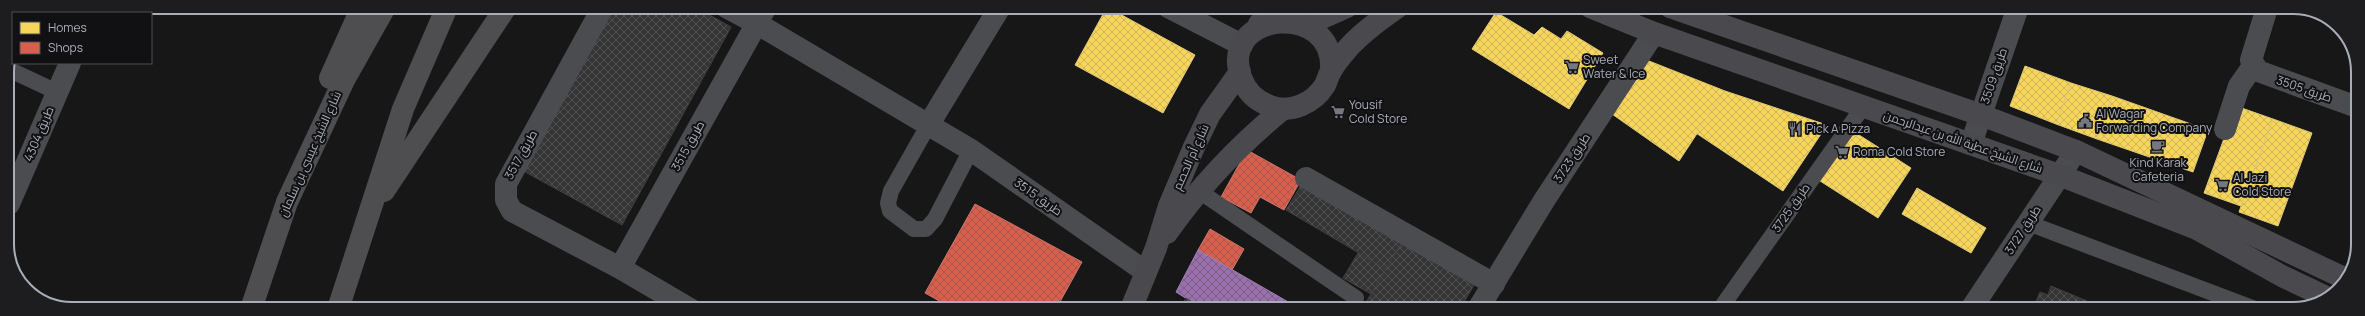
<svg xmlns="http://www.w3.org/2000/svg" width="2365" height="316" font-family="Manrope,Cairo,sans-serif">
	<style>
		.homes { fill: url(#homes-cross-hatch); stroke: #dfc978 }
		.shops { fill: url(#shops-cross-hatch); stroke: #c8776d }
		.offices { fill: url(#offices-cross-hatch); stroke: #9e82af }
		.building { fill: url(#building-cross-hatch); stroke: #3f4043 }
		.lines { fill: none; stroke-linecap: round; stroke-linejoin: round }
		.lane { stroke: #4b4c50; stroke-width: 16 }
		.street { stroke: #4b4c50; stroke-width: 22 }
		.secondary { stroke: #4a4a4e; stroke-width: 22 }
		.highway { stroke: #4e4e51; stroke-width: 22 }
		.labels { text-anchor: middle; stroke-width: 4; stroke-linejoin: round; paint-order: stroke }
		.poi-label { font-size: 12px; fill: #a8adb8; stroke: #111113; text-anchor: start }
		.street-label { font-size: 12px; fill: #a8adb8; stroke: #111113 }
		.rim { fill: none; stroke: #a8adb8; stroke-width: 2 }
	</style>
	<defs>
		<pattern id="homes-cross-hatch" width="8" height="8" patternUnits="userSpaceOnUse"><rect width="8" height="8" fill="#f6d55c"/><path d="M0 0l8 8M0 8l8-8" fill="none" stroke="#cfb555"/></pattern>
		<pattern id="shops-cross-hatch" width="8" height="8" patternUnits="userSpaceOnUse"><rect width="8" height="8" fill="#d6604d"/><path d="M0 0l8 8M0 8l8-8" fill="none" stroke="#ad5548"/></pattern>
		<pattern id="offices-cross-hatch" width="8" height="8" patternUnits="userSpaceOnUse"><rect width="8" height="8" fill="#9970ab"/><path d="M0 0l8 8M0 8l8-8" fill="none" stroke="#7a5e88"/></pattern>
		<pattern id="building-cross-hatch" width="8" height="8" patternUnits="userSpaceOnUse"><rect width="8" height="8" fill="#353536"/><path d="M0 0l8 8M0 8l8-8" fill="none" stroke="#4f5051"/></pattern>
	</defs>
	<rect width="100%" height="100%" fill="#171717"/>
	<g class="homes">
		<polygon points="1107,7 1195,55 1163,113 1075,65"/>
		<polygon points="1496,12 1534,35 1542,27 1561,39 1567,31 1603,53 1569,109 1472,49"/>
		<polygon points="1649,61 1725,91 1679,161 1612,114"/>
		<polygon points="2025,66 2071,83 2056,124 2010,106"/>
		<polygon points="2071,83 2112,96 2097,139 2056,124"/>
		<polygon points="1725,91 1827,125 1783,191 1696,133"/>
		<polygon points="2112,96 2208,130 2193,172 2097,139"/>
		<polygon points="2236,106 2273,119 2241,206 2204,193"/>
		<polygon points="2273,119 2312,133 2278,226 2239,212"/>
		<polygon points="1859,135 1911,168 1878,218 1817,179 1845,137"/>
		<polygon points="1917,188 1986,228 1971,253 1902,214"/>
	</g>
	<g class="shops">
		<polygon points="1247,150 1301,180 1284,210 1260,197 1251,213 1221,197"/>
		<polygon points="975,204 1082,262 1056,309 954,309 925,293"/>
		<polygon points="1210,229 1244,249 1232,270 1198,250"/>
	</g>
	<polygon class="offices" points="1198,250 1290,303 1287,309 1203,309 1176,292"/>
	<g class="building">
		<polygon points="606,7 695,7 731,27 622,225 518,168"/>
		<polygon points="1303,182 1402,242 1386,269 1286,210"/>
		<polygon points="1402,242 1474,285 1460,309 1362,309"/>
		<polygon points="1358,253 1386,269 1371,294 1343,278"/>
		<polygon points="2051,286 2087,301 2084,309 2033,309 2040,292 2048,295"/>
		<polygon points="1186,298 1203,309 1180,309"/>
	</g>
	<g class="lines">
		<g class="lane">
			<polyline points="76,7 91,13"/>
			<polyline points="8,69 57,92"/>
			<polyline points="929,124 891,191 888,203 890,211 914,229 926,229 935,219 971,150"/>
			<polyline points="1199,191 1356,298"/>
			<polyline points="2028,223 2255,309"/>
			<polyline points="1720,309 1863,107"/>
		</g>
		<g class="street">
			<polyline points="603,7 506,184 506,200 512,211 620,268 690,309"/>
			<polyline points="726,7 756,23 971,150 1146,272"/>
			<polyline points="1168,7 1242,45"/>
			<polyline points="1305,7 1306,20"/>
			<polyline points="2267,8 2251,60 2258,71 2357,107"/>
			<polyline points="92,13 95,7"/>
			<polyline points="1259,24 1273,7"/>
			<polyline points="929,124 1000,7"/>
			<polyline points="2225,129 2239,86 2253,66"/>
			<polyline points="1971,144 2018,7"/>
			<polyline points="1306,178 1494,284"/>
			<polyline points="9,204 70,63"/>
			<polyline points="620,268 766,7"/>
			<polyline points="1478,309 1545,199 1654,33"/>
			<polyline points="1971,309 2076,151"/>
		</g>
		<g class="secondary">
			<polyline points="1590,7 1654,33 2059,175 2197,229 2284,277 2326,297"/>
			<polyline points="1670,7 1981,115 2076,151 2344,278"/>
			<polyline points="1311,23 1347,7"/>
			<path d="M1331,71C1336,0 1218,11 1241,77C1246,91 1256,101 1270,106C1291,114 1314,103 1325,85C1327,81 1328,76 1331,71C1335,63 1343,54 1349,47C1364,31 1381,19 1398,7"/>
			<path d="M1167,233C1200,186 1239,145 1283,109"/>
			<polyline points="1131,309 1156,248 1169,206 1194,147 1210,114 1240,72"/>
		</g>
		<g class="highway">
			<polyline points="330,78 362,7"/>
			<polyline points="384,191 506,7"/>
			<polyline points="251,309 287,202 344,80 385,7"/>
			<polyline points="338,309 403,109 447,7"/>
		</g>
	</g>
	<defs>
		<g id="supermarket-bare" transform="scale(1.08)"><path d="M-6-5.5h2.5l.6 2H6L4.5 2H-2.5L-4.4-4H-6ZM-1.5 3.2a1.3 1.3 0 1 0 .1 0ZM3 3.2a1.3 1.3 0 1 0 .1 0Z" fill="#757880" stroke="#111113" stroke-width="2.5" paint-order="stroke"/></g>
		<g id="civic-bare" transform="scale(1.08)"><path d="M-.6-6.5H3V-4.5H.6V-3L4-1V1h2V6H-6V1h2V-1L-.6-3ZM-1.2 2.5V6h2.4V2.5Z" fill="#757880" stroke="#111113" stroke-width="2.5" paint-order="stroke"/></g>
		<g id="restaurant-bare" transform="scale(1.08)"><path d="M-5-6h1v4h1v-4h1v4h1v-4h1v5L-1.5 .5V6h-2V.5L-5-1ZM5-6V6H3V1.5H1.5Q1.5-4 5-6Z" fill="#757880" stroke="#111113" stroke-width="2.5" paint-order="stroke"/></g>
		<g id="cafe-bare" transform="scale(1.08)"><path d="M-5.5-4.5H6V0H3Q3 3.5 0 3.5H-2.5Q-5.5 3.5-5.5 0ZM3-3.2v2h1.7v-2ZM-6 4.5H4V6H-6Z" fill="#757880" stroke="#111113" stroke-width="2.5" paint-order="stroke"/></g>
	</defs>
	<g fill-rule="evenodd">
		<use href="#supermarket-bare" x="1572" y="67"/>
		<use href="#supermarket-bare" x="1338" y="112"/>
		<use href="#civic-bare" x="2085" y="121"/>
		<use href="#restaurant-bare" x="1795" y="129"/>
		<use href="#cafe-bare" x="2158" y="146"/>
		<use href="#supermarket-bare" x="1842" y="152"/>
		<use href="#supermarket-bare" x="2222" y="185"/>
	</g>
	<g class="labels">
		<g class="poi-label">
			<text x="1583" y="64">Sweet<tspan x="1583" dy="14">Water &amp; Ice</tspan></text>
			<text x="1349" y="109">Yousif<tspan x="1349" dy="14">Cold Store</tspan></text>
			<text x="2096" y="118">Al Wagar<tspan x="2096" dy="14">Forwarding Company</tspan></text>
			<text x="1806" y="133">Pick A Pizza</text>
			<text x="1853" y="156">Roma Cold Store</text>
			<text x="2158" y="167" text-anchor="middle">Kind Karak<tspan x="2158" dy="14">Cafeteria</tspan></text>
			<text x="2233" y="182">Al Jazi<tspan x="2233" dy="14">Cold Store</tspan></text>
		</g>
		<g class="street-label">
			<text transform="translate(1994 76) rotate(-71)" y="4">طريق 3509</text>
			<text transform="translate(2304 89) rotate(19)" y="4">طريق 3505</text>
			<text transform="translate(39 134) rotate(-67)" y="4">طريق 4304</text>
			<text transform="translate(1963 142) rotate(19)" y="4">شارع الشيخ عطية الله بن عبدالرحمن</text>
			<text transform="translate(688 146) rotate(-61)" y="4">طريق 3515</text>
			<text transform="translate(310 154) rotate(-66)" y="4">شارع الشيخ عيسى بن سلمان</text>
			<text transform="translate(521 155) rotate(-61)" y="4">طريق 3517</text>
			<text transform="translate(1191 157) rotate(-66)" y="4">شارع أم الحصم</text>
			<text transform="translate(1572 158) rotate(-57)" y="4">طريق 3723</text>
			<text transform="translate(1038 197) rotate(35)" y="4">طريق 3515</text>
			<text transform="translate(1791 208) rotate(-55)" y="4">طريق 3725</text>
			<text transform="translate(2023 230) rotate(-57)" y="4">طريق 3727</text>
		</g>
	</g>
	<path d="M0 0H2365V316H0ZM72 14H2293A58 58 0 0 1 2351 72V244A58 58 0 0 1 2293 302H72A58 58 0 0 1 14 244V72A58 58 0 0 1 72 14Z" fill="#1d1d20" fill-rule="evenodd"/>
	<path class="rim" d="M72 14H2293A58 58 0 0 1 2351 72V244A58 58 0 0 1 2293 302H72A58 58 0 0 1 14 244V72A58 58 0 0 1 72 14Z"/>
	<rect x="12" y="12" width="140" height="52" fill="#111113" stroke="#4d4f55"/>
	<rect x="20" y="22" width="20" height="12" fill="#f6d55c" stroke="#4d4f55"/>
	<text x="48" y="32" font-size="12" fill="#a8adb8">Homes</text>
	<rect x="20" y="42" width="20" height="12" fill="#d6604d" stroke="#4d4f55"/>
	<text x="48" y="52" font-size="12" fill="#a8adb8">Shops</text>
</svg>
